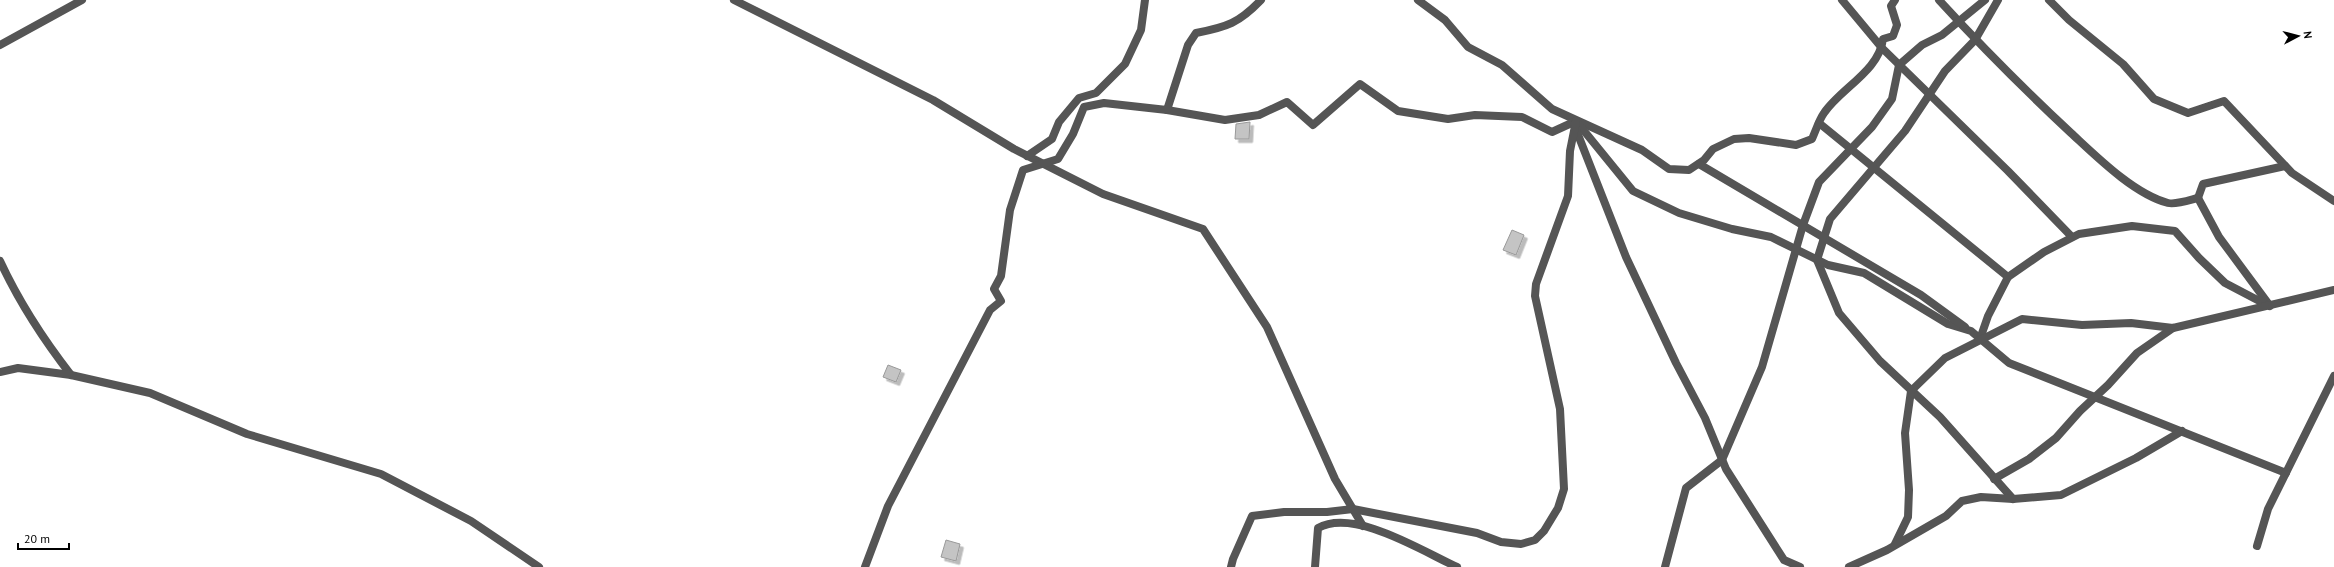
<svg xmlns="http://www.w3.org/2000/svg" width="2334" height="567" font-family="'PT Sans',sans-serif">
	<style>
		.building { fill: #c4c4c4; stroke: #999; filter: url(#shadow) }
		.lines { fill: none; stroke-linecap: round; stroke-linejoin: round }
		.street { stroke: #555; stroke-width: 8 }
	</style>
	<defs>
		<filter id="shadow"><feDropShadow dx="3.5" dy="3.5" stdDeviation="0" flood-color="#0004"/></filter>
	</defs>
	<rect width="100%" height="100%" fill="#fff"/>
	<g class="building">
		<polygon points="1250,122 1249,139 1235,139 1236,124"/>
		<polygon points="1512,230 1524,235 1516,255 1503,250"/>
		<polygon points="888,365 901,370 896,382 883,377"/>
		<polygon points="946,540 960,544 956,561 941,557"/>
	</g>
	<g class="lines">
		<g class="street">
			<polyline points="734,0 933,100 1014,149 1103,194 1203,229 1267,327 1335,479 1363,526"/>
			<path d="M1418,0L1445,20L1468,47L1502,65L1552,109L1642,150L1669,169L1689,170L1704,160L1713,149L1734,139L1749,138L1796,145L1812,139C1816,130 1819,120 1824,113C1841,88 1879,71 1883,39L1893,36L1897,25L1891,6L1895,0"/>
			<polyline points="1842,0 1882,48 2008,171 2072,237"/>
			<path d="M1939,0C1981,46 2025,90 2071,133C2097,157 2134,194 2168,203C2176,205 2190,200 2198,198L2219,237L2270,306"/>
			<polyline points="1998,0 1975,40 1945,71 1905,131 1830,219 1817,260 1839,313 1880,361 1940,417 2013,499"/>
			<polyline points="2049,0 2069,20 2123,64 2154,99 2188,113 2224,101 2292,173 2334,201"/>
			<polyline points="0,45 82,0"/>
			<polyline points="1167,110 1225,120 1259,115 1287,102 1313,125 1360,84 1398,111 1448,119 1475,115 1522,117 1552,132 1576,121"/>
			<polyline points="1576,121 1633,191 1679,213 1732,229 1771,237 1828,265 1864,273 1948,324 1971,331 2009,363 2286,473"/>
			<polyline points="1819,123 2008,277"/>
			<polyline points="1575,127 1626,257 1676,363 1705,418 1726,469 1784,560 1800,567"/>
			<polyline points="1027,156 1052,139 1059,122 1079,98 1096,93 1125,64 1141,30 1145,0"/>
			<polyline points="1699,164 1921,295 1965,327"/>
			<polyline points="2198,198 2203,184 2285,166"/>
			<path d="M0,261C19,302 43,339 71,375"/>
			<polyline points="1980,339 1988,316 2008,277 2044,252 2079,234 2132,226 2175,231 2199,258 2225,283 2267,305"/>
			<polyline points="0,372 18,368 71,375 150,393 247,434 381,474 471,521 539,567"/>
			<polyline points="1994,479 2029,459 2056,438 2080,411 2108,385 2137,353 2173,328"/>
			<polyline points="1895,544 1908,517 1909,490 1905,433 1911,391 1945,358 2022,319 2082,325 2131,323 2173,328 2334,290"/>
			<polyline points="2257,546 2268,509 2334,376"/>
			<path d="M865,567L888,506L990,310L1001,301L994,289L1001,276L1010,210L1023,170L1058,159L1073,134L1084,107L1104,103L1167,110L1188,45L1196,33C1227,27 1239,23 1261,0"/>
			<polyline points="1231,567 1233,559 1252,516 1284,512 1327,512 1353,509 1477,533 1501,542 1521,544 1535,540 1544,531 1558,508 1564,489 1560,409 1535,296 1536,284 1568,196 1570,151 1576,121"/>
			<path d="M1315,567L1318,528C1354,508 1422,551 1457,567"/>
			<polyline points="1665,567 1686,488 1722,460 1762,367 1803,225 1819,182 1872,127 1892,99 1899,65 1922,45 1942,35 1985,0"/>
			<polyline points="1849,567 1887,550 1946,516 1962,501 1981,497 2013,499 2061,495 2136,458 2182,431"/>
		</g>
	</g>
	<g transform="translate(2298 36) rotate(83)" stroke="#ffffff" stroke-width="3" paint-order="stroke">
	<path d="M0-3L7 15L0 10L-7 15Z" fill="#000000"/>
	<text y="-6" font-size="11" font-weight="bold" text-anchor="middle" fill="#000000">N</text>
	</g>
	<path d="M18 543v6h51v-6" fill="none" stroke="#000000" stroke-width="2"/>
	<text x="24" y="543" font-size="12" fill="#000000" stroke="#ffffff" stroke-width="3" paint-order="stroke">20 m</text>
</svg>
